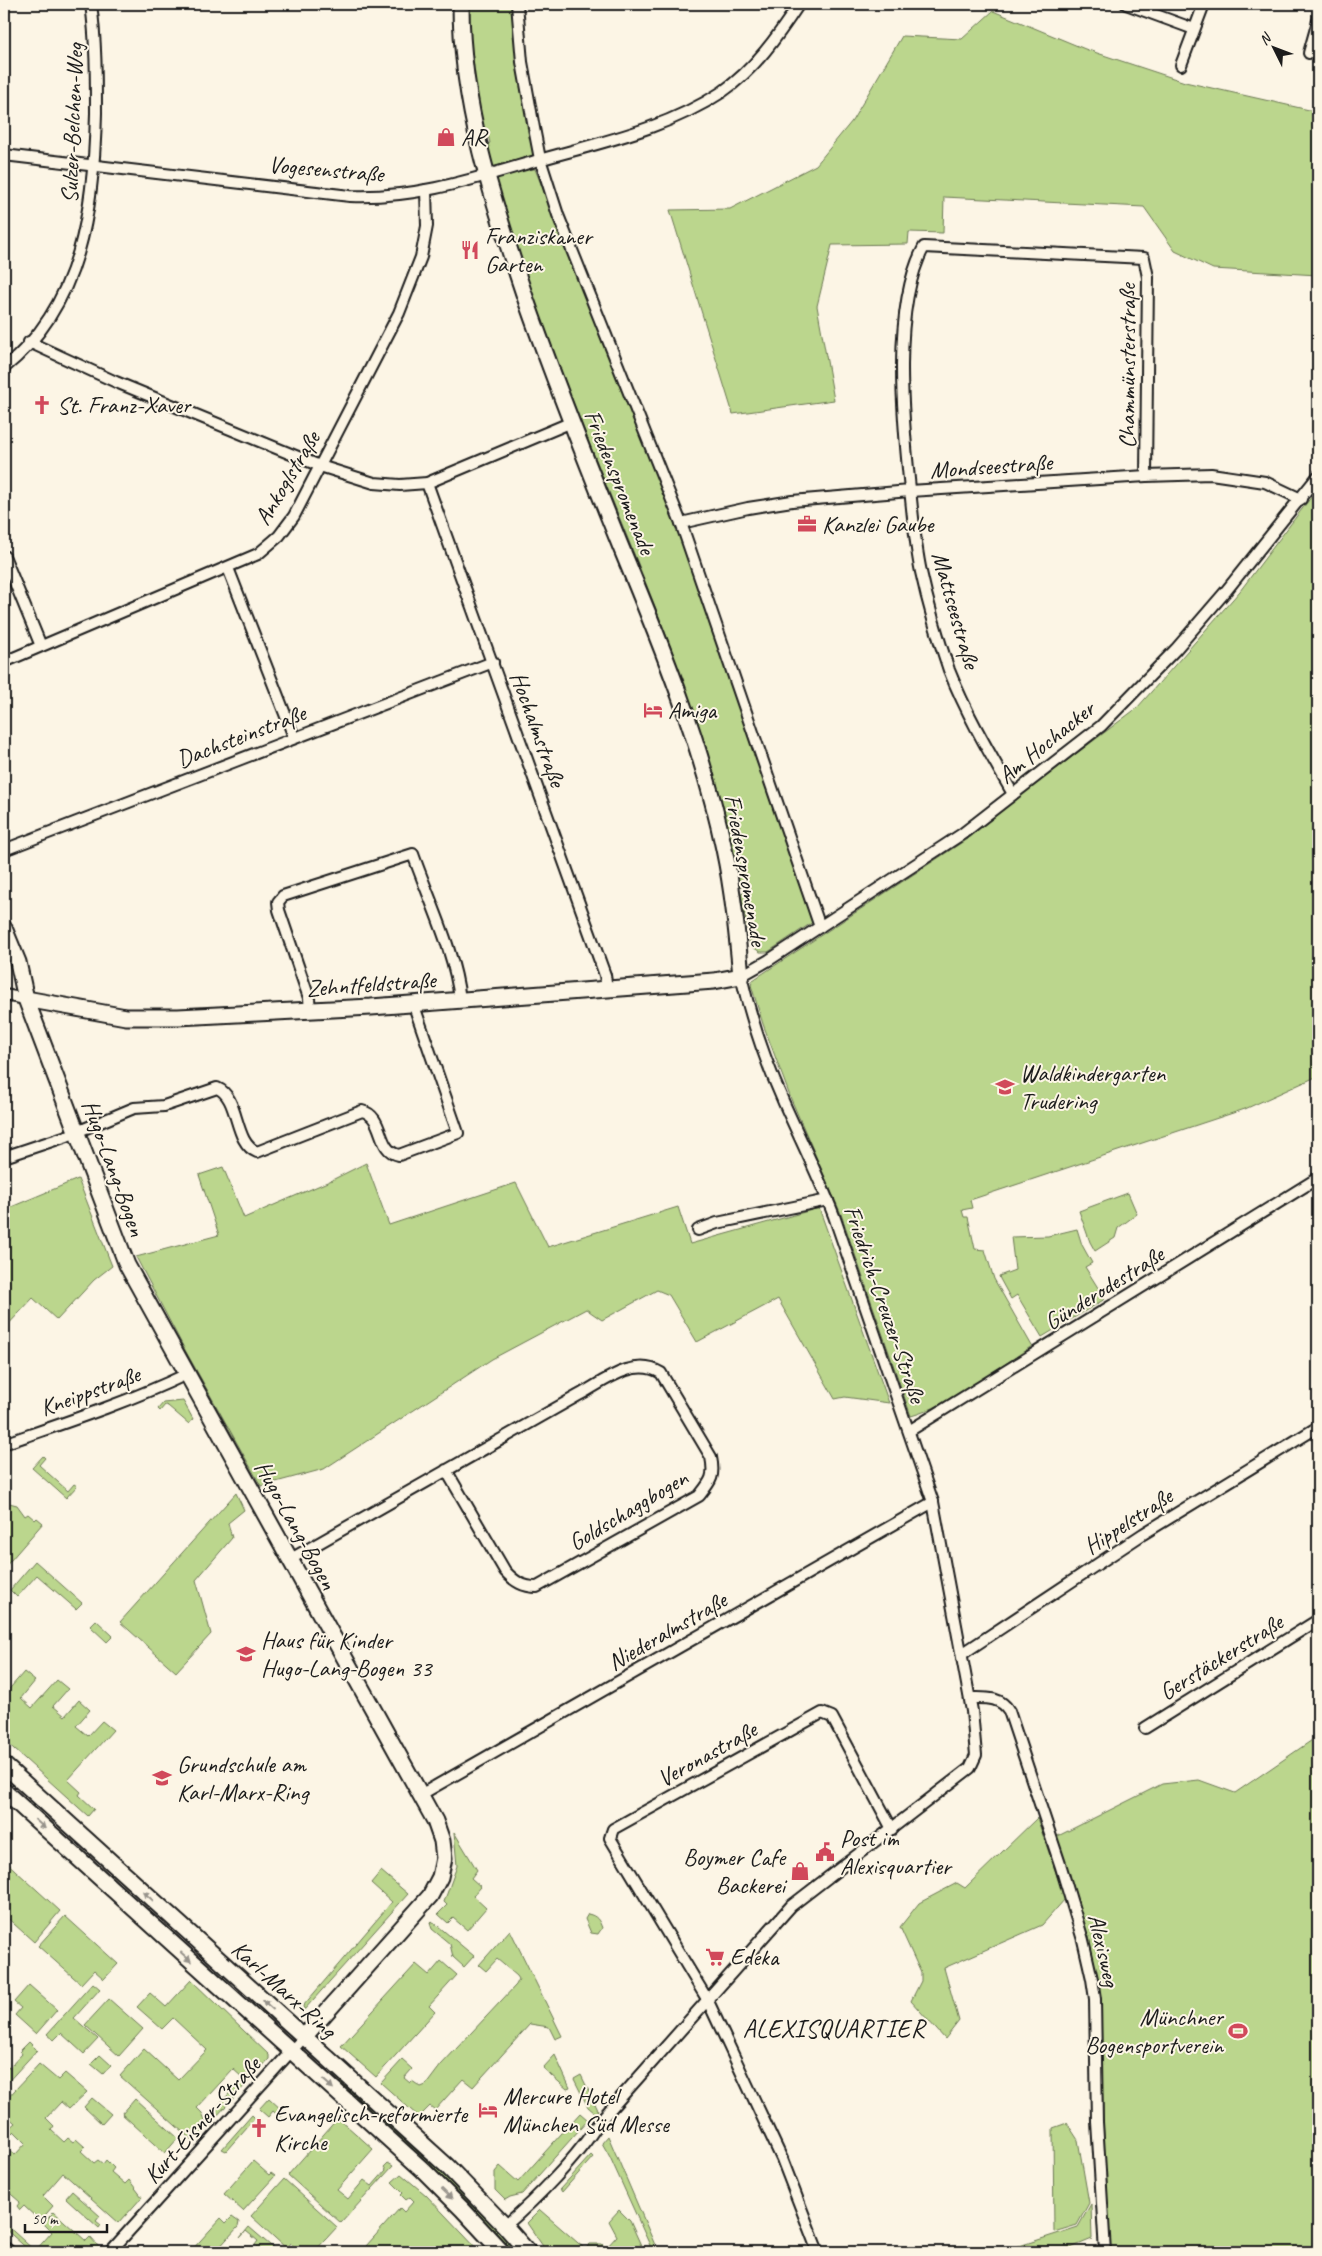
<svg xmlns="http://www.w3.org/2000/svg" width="1322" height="2256" font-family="Caveat,sans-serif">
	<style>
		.green { fill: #bbd68d; stroke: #6c7954 }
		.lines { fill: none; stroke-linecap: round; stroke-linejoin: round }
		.street-casing { stroke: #1c1c1c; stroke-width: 14 }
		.secondary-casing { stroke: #1c1c1c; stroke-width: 19 }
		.street { stroke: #fcf5e5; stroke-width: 10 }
		.secondary { stroke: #fcf5e5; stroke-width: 15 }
		.oneway { fill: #97938b }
		.labels { text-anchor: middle; stroke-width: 4; stroke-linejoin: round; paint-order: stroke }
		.street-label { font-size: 24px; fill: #1c1c1c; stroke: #fcf5e5 }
		.poi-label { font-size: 24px; fill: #1c1c1c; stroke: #fcf5e5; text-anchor: start }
		.neighbourhood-label { font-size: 25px; letter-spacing: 1px; fill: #1c1c1c; stroke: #fcf5e5 }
	</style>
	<rect width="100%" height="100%" fill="#fcf5e5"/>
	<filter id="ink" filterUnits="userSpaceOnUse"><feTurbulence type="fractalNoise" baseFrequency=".02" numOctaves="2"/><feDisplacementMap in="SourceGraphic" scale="10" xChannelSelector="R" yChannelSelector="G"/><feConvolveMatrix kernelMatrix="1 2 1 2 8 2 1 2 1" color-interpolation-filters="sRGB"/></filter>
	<g filter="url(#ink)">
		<g class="green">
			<polygon points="468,4 513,4 518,63 534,155 490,168 486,144 490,143 488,135 485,136 482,125 467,30"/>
			<polygon points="993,11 1085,49 1185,82 1318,112 1318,275 1213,269 1175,251 1144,207 944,197 943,233 909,232 908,244 832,245 817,306 834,400 733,414 670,210 730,209 816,165 852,121 902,36 962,39"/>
			<path d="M535,169L678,525L813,922L768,952H760L750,945L741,893L744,892L743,886H739C715,745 658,614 605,482C564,382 526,280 493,177L522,170Z"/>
			<path d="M1318,488V1076L1245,1109L970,1200L972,1208L962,1210L964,1217H968L975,1249L985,1250L994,1279L1032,1346C998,1368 949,1406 911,1416L841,1214L791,1099L763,1024L751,985L753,980L967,839L1016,799L1137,708L1240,591Z"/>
			<polygon points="366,1163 389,1225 516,1183 548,1247 678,1207 690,1244 819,1208 889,1403 845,1397 835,1399 778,1299 697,1342 669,1295 657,1290 602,1320 586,1309 492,1359 324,1469 261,1486 185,1350 136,1257 219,1235 199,1175 223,1167 244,1218 332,1180"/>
			<polygon points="78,1179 112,1266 94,1280 57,1320 33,1298 4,1329 4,1210"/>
			<polygon points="1128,1193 1137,1214 1118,1228 1115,1238 1095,1251 1090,1242 1079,1211"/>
			<polygon points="1077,1229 1082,1245 1092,1263 1085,1267 1105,1299 1042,1337 1017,1295 1011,1299 1000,1279 999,1276 1015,1270 1011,1237 1048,1236"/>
			<polygon points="183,1401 193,1419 189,1424 168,1406 165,1405 160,1411 158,1409 163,1403"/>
			<polygon points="43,1456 45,1458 39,1465 68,1491 74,1484 77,1486 66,1498 32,1468"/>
			<polygon points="236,1493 244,1510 228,1523 232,1538 196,1580 211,1634 176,1672 120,1622"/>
			<polygon points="5,1502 17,1505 25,1516 28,1514 35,1520 37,1518 43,1523 4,1568"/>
			<polygon points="35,1561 82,1603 76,1609 37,1575 17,1597 10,1590"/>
			<polygon points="96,1620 113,1636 107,1642 90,1626"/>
			<polygon points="24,1672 35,1681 21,1698 32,1708 57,1680 68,1689 53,1706 65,1716 79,1700 90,1710 76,1726 88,1736 102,1721 113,1730 68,1780 81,1792 79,1795 94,1809 88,1816 4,1740 4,1695"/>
			<polygon points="1318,1736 1318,2252 1107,2252 1101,2039 1094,1962 1056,1837 1162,1784 1199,1780 1235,1793"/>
			<polygon points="1037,1818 1065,1899 1042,1925 944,1968 959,2021 945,2039 911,2001 921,1981 921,1973 900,1927 919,1903 957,1883 965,1888"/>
			<polygon points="454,1832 477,1870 471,1878 481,1887 473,1896 486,1908 467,1930 453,1918 448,1923 438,1914 447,1905 444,1902 457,1866"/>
			<polygon points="4,1860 60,1911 34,1942 4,1915"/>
			<polygon points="381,1871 408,1894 304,2010 303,2006 392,1902 371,1883"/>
			<path d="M588,1914C597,1916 599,1920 602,1928L598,1934L591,1933L585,1919Z"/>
			<polygon points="65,1916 118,1964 104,1979 94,1970 81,1984 38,1946"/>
			<polygon points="432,1921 474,1956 464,1967 453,1957 450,1944 432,1929 430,1923"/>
			<polygon points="510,1930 562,2036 555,2039 549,2027 530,2024 473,2087 463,2079 435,2110 430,2106 419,2117 381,2083 402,2060 412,2069 404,2078 410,2083 412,2081 421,2087 426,2085 441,2065 516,1985 519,1979 517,1976 497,1959 486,1971 479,1965"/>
			<polygon points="441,1961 457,1975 429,2006 435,2012 376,2077 341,2046 416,1964 429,1975"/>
			<polygon points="191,1980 269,2055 269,2059 215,2118 211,2114 243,2078 233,2069 197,2108 202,2113 208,2126 194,2142 120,2076 144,2049 178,2080 207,2050 173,2018 162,2029 137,2007 150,1993 166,2007"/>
			<polygon points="93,1983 100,1989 74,2018 98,2039 84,2054 61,2033 54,2040 47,2034"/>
			<polygon points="29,1985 57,2010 36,2034 15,2015 21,2008 14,2002"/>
			<polygon points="109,1999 143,2029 119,2056 85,2025"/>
			<polygon points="29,2042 37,2050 4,2086 4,2064 9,2068 22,2054 20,2051"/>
			<polygon points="100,2055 111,2065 103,2074 91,2064"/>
			<polygon points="555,2055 570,2088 567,2089 543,2068"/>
			<polygon points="315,2061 443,2170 520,2252 509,2252 313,2063"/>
			<polygon points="39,2064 58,2080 65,2073 87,2092 69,2109 61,2102 46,2118 54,2126 51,2130 64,2142 68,2138 73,2142 76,2139 85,2147 81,2151 94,2163 98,2160 103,2164 106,2160 114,2168 111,2172 125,2184 129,2180 142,2197 119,2223 63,2173 43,2196 53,2206 40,2221 24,2206 20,2210 17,2206 20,2202 4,2188 4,2160 11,2152 15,2155 26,2143 14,2131 12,2133 8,2129 15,2123 4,2113 4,2102"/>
			<polygon points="581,2075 598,2110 595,2113 588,2107 574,2079"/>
			<polygon points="92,2098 111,2114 102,2124 84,2107"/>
			<polygon points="269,2098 284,2112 280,2117 273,2111 268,2117 259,2109"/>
			<polygon points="135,2099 178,2138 165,2153 122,2114"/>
			<polygon points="580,2113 588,2120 522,2194 510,2197 505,2200 495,2190 495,2172 500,2166 518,2182"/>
			<polygon points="252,2115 255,2118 226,2151 222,2149"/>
			<polygon points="338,2118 373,2149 337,2190 348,2199 364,2180 372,2186 386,2170 384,2167 388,2163 393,2166 341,2223 288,2175"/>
			<polygon points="1067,2123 1078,2140 1089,2203 1077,2225 1054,2232 1053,2128"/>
			<polygon points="608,2136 658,2252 653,2252 610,2157 602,2143"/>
			<polygon points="591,2155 593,2157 562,2192 560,2189"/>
			<polygon points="253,2161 269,2175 271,2173 275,2176 243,2211 224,2194"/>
			<polygon points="401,2174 426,2195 480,2252 364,2252 368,2248 366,2246 400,2208 404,2212 414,2201 410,2197 406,2200 401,2195 403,2193 392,2182"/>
			<polygon points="284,2179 337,2227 314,2252 300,2252 290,2243 286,2248 251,2216"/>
			<polygon points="72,2191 100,2216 96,2221 101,2225 99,2228 66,2198"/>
			<polygon points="1091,2204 1092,2239 1061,2252 1007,2252 1007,2250 1078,2227"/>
			<polygon points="540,2210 585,2249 590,2244 602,2244 606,2248 617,2236 609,2221 619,2210 630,2221 644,2252 547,2252 527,2223"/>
			<polygon points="54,2212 86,2241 90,2237 99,2247 97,2252 31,2252 4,2228 4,2223 35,2251 52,2232 43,2223"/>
			<polygon points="232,2217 239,2222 238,2227 215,2252 190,2252 221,2218 226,2223"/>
			<polygon points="249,2227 278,2252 266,2252 261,2248 260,2250 255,2245 258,2241 246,2231 240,2238"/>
		</g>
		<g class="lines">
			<g class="street-casing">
				<g id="street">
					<polyline points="517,4 522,62 534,128 540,159 558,215 681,523 820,927"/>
					<polyline points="1126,4 1194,29"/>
					<polyline points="1309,53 1318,21"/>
					<polyline points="1181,65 1204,4"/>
					<path d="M4,155L350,196C415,199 477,178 539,160C602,142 666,129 722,92C754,70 778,36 799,4"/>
					<polyline points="29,342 116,382 320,466 374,483 400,485 427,483 572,422"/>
					<path d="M4,368C82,306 94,206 96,113C96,77 96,40 91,4"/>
					<polyline points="427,483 605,975 607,989"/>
					<polyline points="681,523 748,508 792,501 910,491 1146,476 1211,474 1265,482 1301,499"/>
					<polyline points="4,556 41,646"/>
					<polyline points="228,568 294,737"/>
					<polyline points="4,662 258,554 279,536 294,516 399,313 421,257 427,226 426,190"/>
					<path d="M1013,794C990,754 966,713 949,670C938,638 928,604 921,572C915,544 913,517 910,489C903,421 891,308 924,247L1144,258L1148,277L1146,476"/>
					<polyline points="4,850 493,662"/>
					<polyline points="4,995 26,999"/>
					<path d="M310,1010L309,998L279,910L278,902L283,896L413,854C429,900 455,952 460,1000"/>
					<path d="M4,1157L67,1136L134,1108L164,1106L217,1088C240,1097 233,1143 257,1152L362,1111C385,1116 376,1151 399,1155L450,1136L458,1133L413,1003"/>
					<polyline points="698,1230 717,1223 828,1200"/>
					<polyline points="909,1431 1318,1178"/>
					<path d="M6,1443C67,1422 128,1402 187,1374"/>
					<path d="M289,1560L579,1395C603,1382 634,1356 661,1373L711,1457C715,1477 711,1481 699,1496L537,1587C523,1587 515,1582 505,1571L446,1470"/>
					<polyline points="962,1654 1143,1534 1318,1427"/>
					<path d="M970,1698C985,1698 1000,1696 1009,1711L1061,1867L1083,1940L1092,1979L1095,1999L1097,2122L1105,2252"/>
					<polyline points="1145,1728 1318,1620"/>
					<polyline points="420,1795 933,1502"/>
					<path d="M505,2226C535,2200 579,2156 599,2122L791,1906L970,1768L976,1755L972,1711L933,1502L834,1216C819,1177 801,1141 784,1103C766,1063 751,1019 741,976L769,960L962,834L1101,726L1176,649L1226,591L1318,476"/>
					<polyline points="4,2247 10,2252"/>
					<polyline points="110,2252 304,2037"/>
					<polyline points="818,2252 782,2159 707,1999 610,1838 613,1829 822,1713 832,1717 892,1829"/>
				</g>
			</g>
			<g class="secondary-casing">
				<g id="secondary">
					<polyline points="4,928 18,962 26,999 127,1265 435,1821 442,1841 444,1858 440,1877 430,1896 304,2037"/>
					<path d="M26,999L126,1017H178L371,1007L714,981L741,976C737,933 733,891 724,849C702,744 661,644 620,545C587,463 554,380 525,297C493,201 461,106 461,4"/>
					<polyline points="4,1765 447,2166 505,2226 528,2252"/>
					<polyline points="4,1791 423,2170 462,2209 502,2252"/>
				</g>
			</g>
			<use href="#street" class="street"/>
			<use href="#secondary" class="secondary"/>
		</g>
		<defs><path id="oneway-solid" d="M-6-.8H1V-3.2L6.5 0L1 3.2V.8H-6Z" transform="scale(1.25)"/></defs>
		<g class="oneway">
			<use href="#oneway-solid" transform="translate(40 1824) rotate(42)"/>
			<use href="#oneway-solid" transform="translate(148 1896) rotate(-138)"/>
			<use href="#oneway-solid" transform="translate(186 1957) rotate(42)"/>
			<use href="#oneway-solid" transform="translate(268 2005) rotate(-138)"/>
			<use href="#oneway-solid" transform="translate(328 2084) rotate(42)"/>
			<use href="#oneway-solid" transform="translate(447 2194) rotate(44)"/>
		</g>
	</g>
	<defs>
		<g id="shop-bare" transform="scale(1.5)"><path d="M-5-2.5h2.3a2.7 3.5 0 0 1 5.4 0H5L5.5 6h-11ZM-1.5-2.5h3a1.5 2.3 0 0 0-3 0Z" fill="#d1495b" stroke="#fcf5e5" stroke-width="2.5" paint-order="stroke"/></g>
		<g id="restaurant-bare" transform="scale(1.5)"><path d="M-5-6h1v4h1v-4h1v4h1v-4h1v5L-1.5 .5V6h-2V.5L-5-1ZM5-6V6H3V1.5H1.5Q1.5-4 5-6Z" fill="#d1495b" stroke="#fcf5e5" stroke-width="2.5" paint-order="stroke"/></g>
		<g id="church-bare" transform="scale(1.5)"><path d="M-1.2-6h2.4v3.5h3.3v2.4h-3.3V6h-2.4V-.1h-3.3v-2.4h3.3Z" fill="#d1495b" stroke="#fcf5e5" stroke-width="2.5" paint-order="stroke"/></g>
		<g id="office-bare" transform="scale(1.5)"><path d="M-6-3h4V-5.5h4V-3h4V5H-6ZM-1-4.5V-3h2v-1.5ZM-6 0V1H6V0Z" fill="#d1495b" stroke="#fcf5e5" stroke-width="2.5" paint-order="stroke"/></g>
		<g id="hotel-bare" transform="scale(1.5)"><path d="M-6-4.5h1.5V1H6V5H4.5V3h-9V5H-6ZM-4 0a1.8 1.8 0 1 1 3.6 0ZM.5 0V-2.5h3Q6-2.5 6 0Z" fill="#d1495b" stroke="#fcf5e5" stroke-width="2.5" paint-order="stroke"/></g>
		<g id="school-bare" transform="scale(1.5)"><path d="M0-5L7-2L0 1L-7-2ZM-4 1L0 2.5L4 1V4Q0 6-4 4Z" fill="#d1495b" stroke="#fcf5e5" stroke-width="2.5" paint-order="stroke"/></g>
		<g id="civic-bare" transform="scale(1.5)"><path d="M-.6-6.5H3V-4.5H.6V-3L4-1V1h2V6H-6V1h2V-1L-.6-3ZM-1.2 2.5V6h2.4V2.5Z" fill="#d1495b" stroke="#fcf5e5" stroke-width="2.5" paint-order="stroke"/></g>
		<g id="supermarket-bare" transform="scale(1.5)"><path d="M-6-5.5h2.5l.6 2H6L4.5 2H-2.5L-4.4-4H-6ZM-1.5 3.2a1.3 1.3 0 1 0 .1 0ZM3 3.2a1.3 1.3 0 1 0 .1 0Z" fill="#d1495b" stroke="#fcf5e5" stroke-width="2.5" paint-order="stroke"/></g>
		<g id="stadium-bare" transform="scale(1.5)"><path d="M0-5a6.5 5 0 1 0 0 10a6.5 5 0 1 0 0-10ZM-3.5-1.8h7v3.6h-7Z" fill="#d1495b" stroke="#fcf5e5" stroke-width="2.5" paint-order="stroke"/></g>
	</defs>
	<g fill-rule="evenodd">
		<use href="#shop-bare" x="446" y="137"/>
		<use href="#restaurant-bare" x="470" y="250"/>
		<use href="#church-bare" x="42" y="405"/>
		<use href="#office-bare" x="807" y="524"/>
		<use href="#hotel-bare" x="653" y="710"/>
		<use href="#school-bare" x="1005" y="1087"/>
		<use href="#school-bare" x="246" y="1654"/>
		<use href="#school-bare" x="162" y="1778"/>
		<use href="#civic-bare" x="825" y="1852"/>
		<use href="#shop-bare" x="800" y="1871"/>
		<use href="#supermarket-bare" x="715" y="1957"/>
		<use href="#stadium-bare" x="1238" y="2031"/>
		<use href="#hotel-bare" x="488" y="2110"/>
		<use href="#church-bare" x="259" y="2128"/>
	</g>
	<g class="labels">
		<g class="street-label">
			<text transform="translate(72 123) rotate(-88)" y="8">Sulzer-Belchen-Weg</text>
			<text transform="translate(326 169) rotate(5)" y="8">Vogesenstraße</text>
			<text transform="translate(1127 366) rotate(-90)" y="8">Chammünsterstraße</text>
			<text transform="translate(991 466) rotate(-4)" y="8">Mondseestraße</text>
			<text transform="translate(287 478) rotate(-59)" y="8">Ankoglstraße</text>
			<text transform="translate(620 482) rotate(68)" y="8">Friedenspromenade</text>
			<text transform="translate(956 610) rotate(74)" y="8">Mattseestraße</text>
			<text transform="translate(538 729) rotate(70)" y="8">Hochalmstraße</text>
			<text transform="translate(241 736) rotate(-21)" y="8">Dachsteinstraße</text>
			<text transform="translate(1046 742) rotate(-39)" y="8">Am Hochacker</text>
			<text transform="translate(746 870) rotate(80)" y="8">Friedenspromenade</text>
			<text transform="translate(371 984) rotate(-4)" y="8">Zehntfeldstraße</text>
			<text transform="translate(114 1168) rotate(70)" y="8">Hugo-Lang-Bogen</text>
			<text transform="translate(1104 1288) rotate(-32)" y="8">Günderodestraße</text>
			<text transform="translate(885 1304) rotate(71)" y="8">Friedrich-Creuzer-Straße</text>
			<text transform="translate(90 1391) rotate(-20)" y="8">Kneippstraße</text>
			<text transform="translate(628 1510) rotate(-31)" y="8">Goldschaggbogen</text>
			<text transform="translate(1128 1521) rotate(-33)" y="8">Hippelstraße</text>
			<text transform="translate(296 1525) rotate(61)" y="8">Hugo-Lang-Bogen</text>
			<text transform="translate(667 1631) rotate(-30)" y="8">Niederalmstraße</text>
			<text transform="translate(1221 1657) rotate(-32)" y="8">Gerstäckerstraße</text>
			<text transform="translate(707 1754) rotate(-29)" y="8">Veronastraße</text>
			<text transform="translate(1104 1950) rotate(77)" y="8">Alexisweg</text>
			<text transform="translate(284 1989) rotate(42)" y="8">Karl-Marx-Ring</text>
			<text transform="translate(202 2120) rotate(-48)" y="8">Kurt-Eisner-Straße</text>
		</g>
		<g class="poi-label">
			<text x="461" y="145">AR</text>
			<text x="485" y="244">Franziskaner<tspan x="485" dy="28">Garten</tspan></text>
			<text x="57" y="413">St. Franz-Xaver</text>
			<text x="822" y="532">Kanzlei Gaube</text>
			<text x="668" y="718">Amiga</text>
			<text x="1020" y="1081">Waldkindergarten<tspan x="1020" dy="28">Trudering</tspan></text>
			<text x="261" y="1648">Haus für Kinder<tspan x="261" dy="28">Hugo-Lang-Bogen 33</tspan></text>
			<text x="177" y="1772">Grundschule am<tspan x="177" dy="28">Karl-Marx-Ring</tspan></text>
			<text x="840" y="1846">Post im<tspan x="840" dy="28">Alexisquartier</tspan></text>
			<text x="785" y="1865" text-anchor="end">Boymer Cafe<tspan x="785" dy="28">Backerei</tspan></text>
			<text x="730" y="1965">Edeka</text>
			<text x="1223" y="2025" text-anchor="end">Münchner<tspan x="1223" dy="28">Bogensportverein</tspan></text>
			<text x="503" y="2104">Mercure Hotel<tspan x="503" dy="28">München Süd Messe</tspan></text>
			<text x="274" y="2122">Evangelisch-reformierte<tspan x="274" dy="28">Kirche</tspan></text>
		</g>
		<g class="neighbourhood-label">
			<text x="834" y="2037">ALEXISQUARTIER</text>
		</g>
	</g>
	<rect width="1322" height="2256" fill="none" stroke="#fcf5e5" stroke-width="20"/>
	<rect x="10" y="10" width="1302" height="2236" fill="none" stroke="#1c1c1c" stroke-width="2" filter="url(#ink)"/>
	<g transform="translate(1274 48) rotate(312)" stroke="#fcf5e5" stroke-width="4" paint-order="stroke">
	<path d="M0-4L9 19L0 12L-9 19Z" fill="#1c1c1c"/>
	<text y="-8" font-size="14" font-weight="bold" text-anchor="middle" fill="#1c1c1c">N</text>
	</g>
	<path d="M25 2224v8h82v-8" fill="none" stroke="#1c1c1c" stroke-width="2.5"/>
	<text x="32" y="2224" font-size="15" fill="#1c1c1c" stroke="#fcf5e5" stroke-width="4" paint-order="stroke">50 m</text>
</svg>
